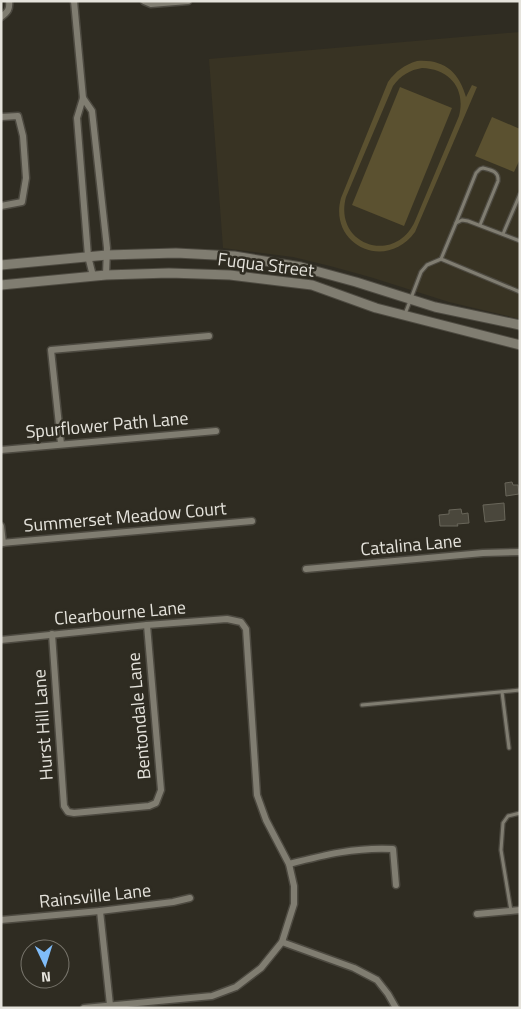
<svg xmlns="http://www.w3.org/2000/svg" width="521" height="1009" font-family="'Titillium Web',sans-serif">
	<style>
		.built { fill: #383323 }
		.green { fill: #5b5130; fill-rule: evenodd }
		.building { fill: #4a473c; stroke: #69665a }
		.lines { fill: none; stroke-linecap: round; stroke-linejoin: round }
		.lane-casing { stroke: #4d4a41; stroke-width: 5.5 }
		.street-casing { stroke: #4d4a41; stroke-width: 9 }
		.secondary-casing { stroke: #4d4a41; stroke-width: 11 }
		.lane { stroke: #807d71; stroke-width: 3 }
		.street { stroke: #807d71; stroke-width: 6 }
		.secondary { stroke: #807d71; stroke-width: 9 }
		.labels { text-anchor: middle; stroke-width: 5; stroke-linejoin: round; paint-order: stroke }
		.street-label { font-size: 18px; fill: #e5e3dc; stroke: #2f2c22 }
	</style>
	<rect width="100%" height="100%" fill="#2f2c22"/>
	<polygon class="built" points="520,32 520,319 449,302 370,277 330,266 293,257 223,248 209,59"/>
	<g class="green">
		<path d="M417,61C444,59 459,72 466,97L472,85L477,87L415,232C386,272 328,245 341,198L388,82C396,71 404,65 417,61ZM422,68C450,69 466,89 459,116L415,221C395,266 333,245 346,197L393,86C401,75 410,70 422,68Z"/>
		<polygon points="400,87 452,108 404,226 352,205"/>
		<polygon points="492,117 520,129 520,159 514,172 475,156"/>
	</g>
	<g class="building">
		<polygon points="512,482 513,485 518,485 519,494 506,496 505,483"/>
		<polygon points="504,503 505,520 485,522 483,505"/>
		<polygon points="461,509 462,514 468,513 469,523 457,524 458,526 440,526 439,515 449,514 449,510"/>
	</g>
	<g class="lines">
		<g class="lane-casing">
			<g id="lane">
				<path d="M456,223L476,173L480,169L483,168C491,170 499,171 498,181L480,225"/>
				<polyline points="503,234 520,194"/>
				<polyline points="441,259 456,223 462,220 468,221 520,241"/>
				<polyline points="405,314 421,272 427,265 441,259 520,292"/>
				<polyline points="502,692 509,748"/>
				<polyline points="362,705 520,690"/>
				<polyline points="511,911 501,850 503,823 508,816 520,813"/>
			</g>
		</g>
		<g class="street-casing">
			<g id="street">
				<polyline points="74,1 83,98 77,118 88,256 93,276"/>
				<polyline points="144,1 151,4 188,1"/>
				<path d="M1,17C8,12 10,9 9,1"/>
				<polyline points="83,98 92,111 107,248 106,275"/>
				<polyline points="1,117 18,116 23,136 26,178 22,202 1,206"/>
				<polyline points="61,444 51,350 209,336"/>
				<polyline points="1,450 216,431"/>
				<polyline points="1,526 3,543"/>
				<polyline points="1,543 252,521"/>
				<polyline points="306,569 483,553 520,552"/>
				<polyline points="52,634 64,806 68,812 74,813 149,806 156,803 161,790 147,625"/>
				<polyline points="1,640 147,625 227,619 241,622 246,629 257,795 266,820 289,864 294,886 294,904 282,942 261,968 236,987 212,996 84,1008"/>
				<path d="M289,864C324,855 356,847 393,849L396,885"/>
				<polyline points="100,911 110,1005"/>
				<polyline points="477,914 520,910"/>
				<polyline points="1,920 100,911 173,902 190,898"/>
				<polyline points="282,942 354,968 377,980 388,994 396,1008"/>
			</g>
		</g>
		<g class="secondary-casing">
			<g id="secondary">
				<polyline points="1,265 107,255 176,253 234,256 301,267 356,282 435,307 520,325"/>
				<polyline points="1,285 106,275 169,273 230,275 312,285 376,308 520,345"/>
			</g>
		</g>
		<use href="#lane" class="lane"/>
		<use href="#street" class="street"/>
		<use href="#secondary" class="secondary"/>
	</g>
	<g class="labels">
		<g class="street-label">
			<text transform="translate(266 265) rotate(7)" y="6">Fuqua Street</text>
			<text transform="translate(107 425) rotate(-5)" y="6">Spurflower Path Lane</text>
			<text transform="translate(125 517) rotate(-5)" y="6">Summerset Meadow Court</text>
			<text transform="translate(411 545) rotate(-5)" y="6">Catalina Lane</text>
			<text transform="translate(120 613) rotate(-5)" y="6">Clearbourne Lane</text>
			<text transform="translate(139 716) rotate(-95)" y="6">Bentondale Lane</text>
			<text transform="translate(43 725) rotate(-94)" y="6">Hurst Hill Lane</text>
			<text transform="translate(95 896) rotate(-6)" y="6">Rainsville Lane</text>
		</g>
	</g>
	<rect width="521" height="1009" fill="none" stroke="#e5e3dc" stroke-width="5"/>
	<g transform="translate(45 964) rotate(176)"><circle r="24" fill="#2f2c22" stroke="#78756c"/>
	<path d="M0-4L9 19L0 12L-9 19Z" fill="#80bdfa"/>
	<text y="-8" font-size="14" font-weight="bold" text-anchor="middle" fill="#e5e3dc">N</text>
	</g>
</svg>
